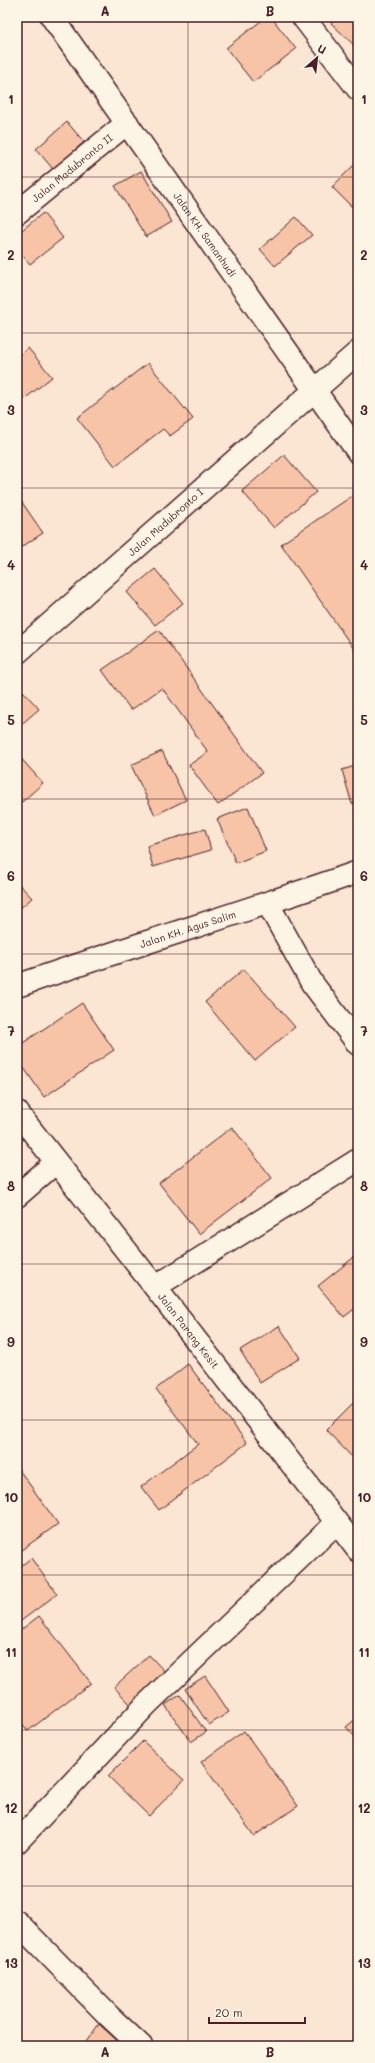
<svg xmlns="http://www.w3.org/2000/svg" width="375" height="2063" font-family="Mali,sans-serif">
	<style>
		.building { fill: #f7c4a7; stroke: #4a1f2b }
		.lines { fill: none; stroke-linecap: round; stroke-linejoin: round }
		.street-casing { stroke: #4a1f2b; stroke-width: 25 }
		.secondary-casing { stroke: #4a1f2b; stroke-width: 25 }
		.street { stroke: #fcf5e5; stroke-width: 22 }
		.secondary { stroke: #fcf5e5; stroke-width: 22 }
		.grid { fill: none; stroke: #4a1f2b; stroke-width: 1; stroke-opacity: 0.55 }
		.labels { text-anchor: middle; stroke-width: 3; stroke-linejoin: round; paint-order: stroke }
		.street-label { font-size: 10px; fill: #4a1f2b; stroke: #fcf5e5 }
		.neatline { fill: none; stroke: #4a1f2b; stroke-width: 1.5 }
		.grid-label { font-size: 13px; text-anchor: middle; font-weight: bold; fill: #4a1f2b }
	</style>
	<rect width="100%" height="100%" fill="#fae6d2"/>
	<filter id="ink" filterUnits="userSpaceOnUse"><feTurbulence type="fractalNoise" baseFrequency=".025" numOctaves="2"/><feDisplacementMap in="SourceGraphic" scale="8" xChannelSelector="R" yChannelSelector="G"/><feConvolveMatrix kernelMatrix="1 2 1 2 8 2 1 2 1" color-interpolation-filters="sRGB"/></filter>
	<g filter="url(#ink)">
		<g class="building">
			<polygon points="266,17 271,17 296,49 253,82 226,48"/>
			<polygon points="336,17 358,17 358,49 331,23"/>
			<polygon points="67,122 84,142 53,169 36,149"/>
			<polygon points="358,161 358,201 352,207 332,187"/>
			<polygon points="141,171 172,222 146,237 115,186"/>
			<polygon points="43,213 63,238 30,264 17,249 17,234"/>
			<polygon points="296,217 312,235 275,266 260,249"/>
			<polygon points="28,348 52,377 17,405 17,357"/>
			<polygon points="148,363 193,419 170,436 163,429 115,466 77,418"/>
			<polygon points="284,455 316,492 274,528 242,491"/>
			<polygon points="358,492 358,655 281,544"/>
			<polygon points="17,495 43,533 17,550"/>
			<polygon points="155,569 183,603 155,625 127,592"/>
			<polygon points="159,630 262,773 218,805 189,765 208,752 162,688 131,710 102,670"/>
			<polygon points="23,691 39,709 17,728 17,696"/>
			<polygon points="162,751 186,800 155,815 131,765"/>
			<polygon points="17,754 43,783 22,802 17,796"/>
			<polygon points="358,765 358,802 352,804 342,770"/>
			<polygon points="248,807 266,851 236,863 217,819"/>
			<polygon points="205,829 211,850 153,867 147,846"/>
			<polygon points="17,882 32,898 17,911"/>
			<polygon points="244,969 295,1027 255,1061 205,1002"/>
			<polygon points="82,1003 114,1050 44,1097 17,1058 17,1047"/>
			<polygon points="232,1127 272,1178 199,1234 159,1183"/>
			<polygon points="358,1254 358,1306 344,1317 318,1286"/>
			<polygon points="279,1326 300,1358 260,1383 240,1350"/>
			<polygon points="188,1364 247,1443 159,1510 141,1487 198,1444 156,1389"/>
			<polygon points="356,1400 358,1403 358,1455 354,1459 326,1430"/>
			<polygon points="17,1467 58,1524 17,1553"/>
			<polygon points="31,1558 57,1594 17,1624 17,1569"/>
			<polygon points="39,1616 91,1683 28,1731 17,1717 17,1633"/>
			<polygon points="149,1655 167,1674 132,1706 114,1687"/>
			<polygon points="205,1676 229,1712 209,1725 185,1689"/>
			<polygon points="180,1695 206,1732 191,1742 165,1705"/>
			<polygon points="358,1717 358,1740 346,1727"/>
			<polygon points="244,1731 298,1806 254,1836 201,1762"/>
			<polygon points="143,1741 184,1780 149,1816 108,1776"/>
			<polygon points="99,2024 123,2046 92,2046 86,2042"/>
		</g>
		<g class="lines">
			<g class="street-casing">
				<g id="street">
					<polyline points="303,17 358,89"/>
					<path id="s1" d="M17,213L127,123"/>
					<path id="s2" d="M17,653L358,352"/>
					<polyline points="268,904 312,983 358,1044"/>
					<path id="s3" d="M17,1112L155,1287L358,1550"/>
					<polyline points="17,1196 55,1163"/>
					<polyline points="155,1287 358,1160"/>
					<polyline points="17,1842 148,1703 336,1523"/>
					<polyline points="17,1922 110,2017 141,2046"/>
				</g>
			</g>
			<g class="secondary-casing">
				<g id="secondary">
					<path id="s4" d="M52,17L358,452"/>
					<path id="s5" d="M17,986C130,946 245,912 358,872"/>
				</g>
			</g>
			<use href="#street" class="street"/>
			<use href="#secondary" class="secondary"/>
		</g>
	</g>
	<path class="grid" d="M188,17V2046M17,177H358M17,333H358M17,488H358M17,643H358M17,799H358M17,954H358M17,1109H358M17,1264H358M17,1420H358M17,1575H358M17,1730H358M17,1886H358"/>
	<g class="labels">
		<g class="street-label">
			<text dy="4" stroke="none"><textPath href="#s1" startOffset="71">Jalan Madubronto II</textPath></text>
			<text dy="4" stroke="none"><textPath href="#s4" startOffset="266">Jalan KH. Samanhudi</textPath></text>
			<text dy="4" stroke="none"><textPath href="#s2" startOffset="198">Jalan Madubronto I</textPath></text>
			<text dy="4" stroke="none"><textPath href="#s5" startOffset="180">Jalan KH. Agus Salim</textPath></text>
			<text dy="4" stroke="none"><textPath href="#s3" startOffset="278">Jalan Parang Kesit</textPath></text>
		</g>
	</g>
	<rect width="375" height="2063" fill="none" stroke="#fcf5e5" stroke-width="44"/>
	<g transform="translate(317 58) rotate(28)" stroke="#fcf5e5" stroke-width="3" paint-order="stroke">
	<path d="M0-3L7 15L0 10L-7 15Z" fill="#4a1f2b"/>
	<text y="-6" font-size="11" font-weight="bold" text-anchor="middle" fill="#4a1f2b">U</text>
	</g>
	<path d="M209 2017v6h96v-6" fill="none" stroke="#4a1f2b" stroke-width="2"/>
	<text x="215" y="2017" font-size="12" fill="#4a1f2b" stroke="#fcf5e5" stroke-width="3" paint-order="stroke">20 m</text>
	<rect x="22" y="22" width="331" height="2019" class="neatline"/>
	<g class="grid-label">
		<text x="105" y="16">A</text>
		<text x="270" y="16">B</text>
		<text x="11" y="104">1</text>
		<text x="364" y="104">1</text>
		<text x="11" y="260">2</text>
		<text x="364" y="260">2</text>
		<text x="11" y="415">3</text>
		<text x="364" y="415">3</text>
		<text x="11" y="570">4</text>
		<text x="364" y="570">4</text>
		<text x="11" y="725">5</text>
		<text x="364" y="725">5</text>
		<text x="11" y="881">6</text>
		<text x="364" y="881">6</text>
		<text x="11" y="1036">7</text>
		<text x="364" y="1036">7</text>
		<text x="11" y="1191">8</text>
		<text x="364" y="1191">8</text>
		<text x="11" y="1347">9</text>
		<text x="364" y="1347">9</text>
		<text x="11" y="1502">10</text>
		<text x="364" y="1502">10</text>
		<text x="11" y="1657">11</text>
		<text x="364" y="1657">11</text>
		<text x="11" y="1813">12</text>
		<text x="364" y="1813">12</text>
		<text x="11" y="1968">13</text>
		<text x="364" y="1968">13</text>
		<text x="105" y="2057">A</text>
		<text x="270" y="2057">B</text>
	</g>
</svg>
